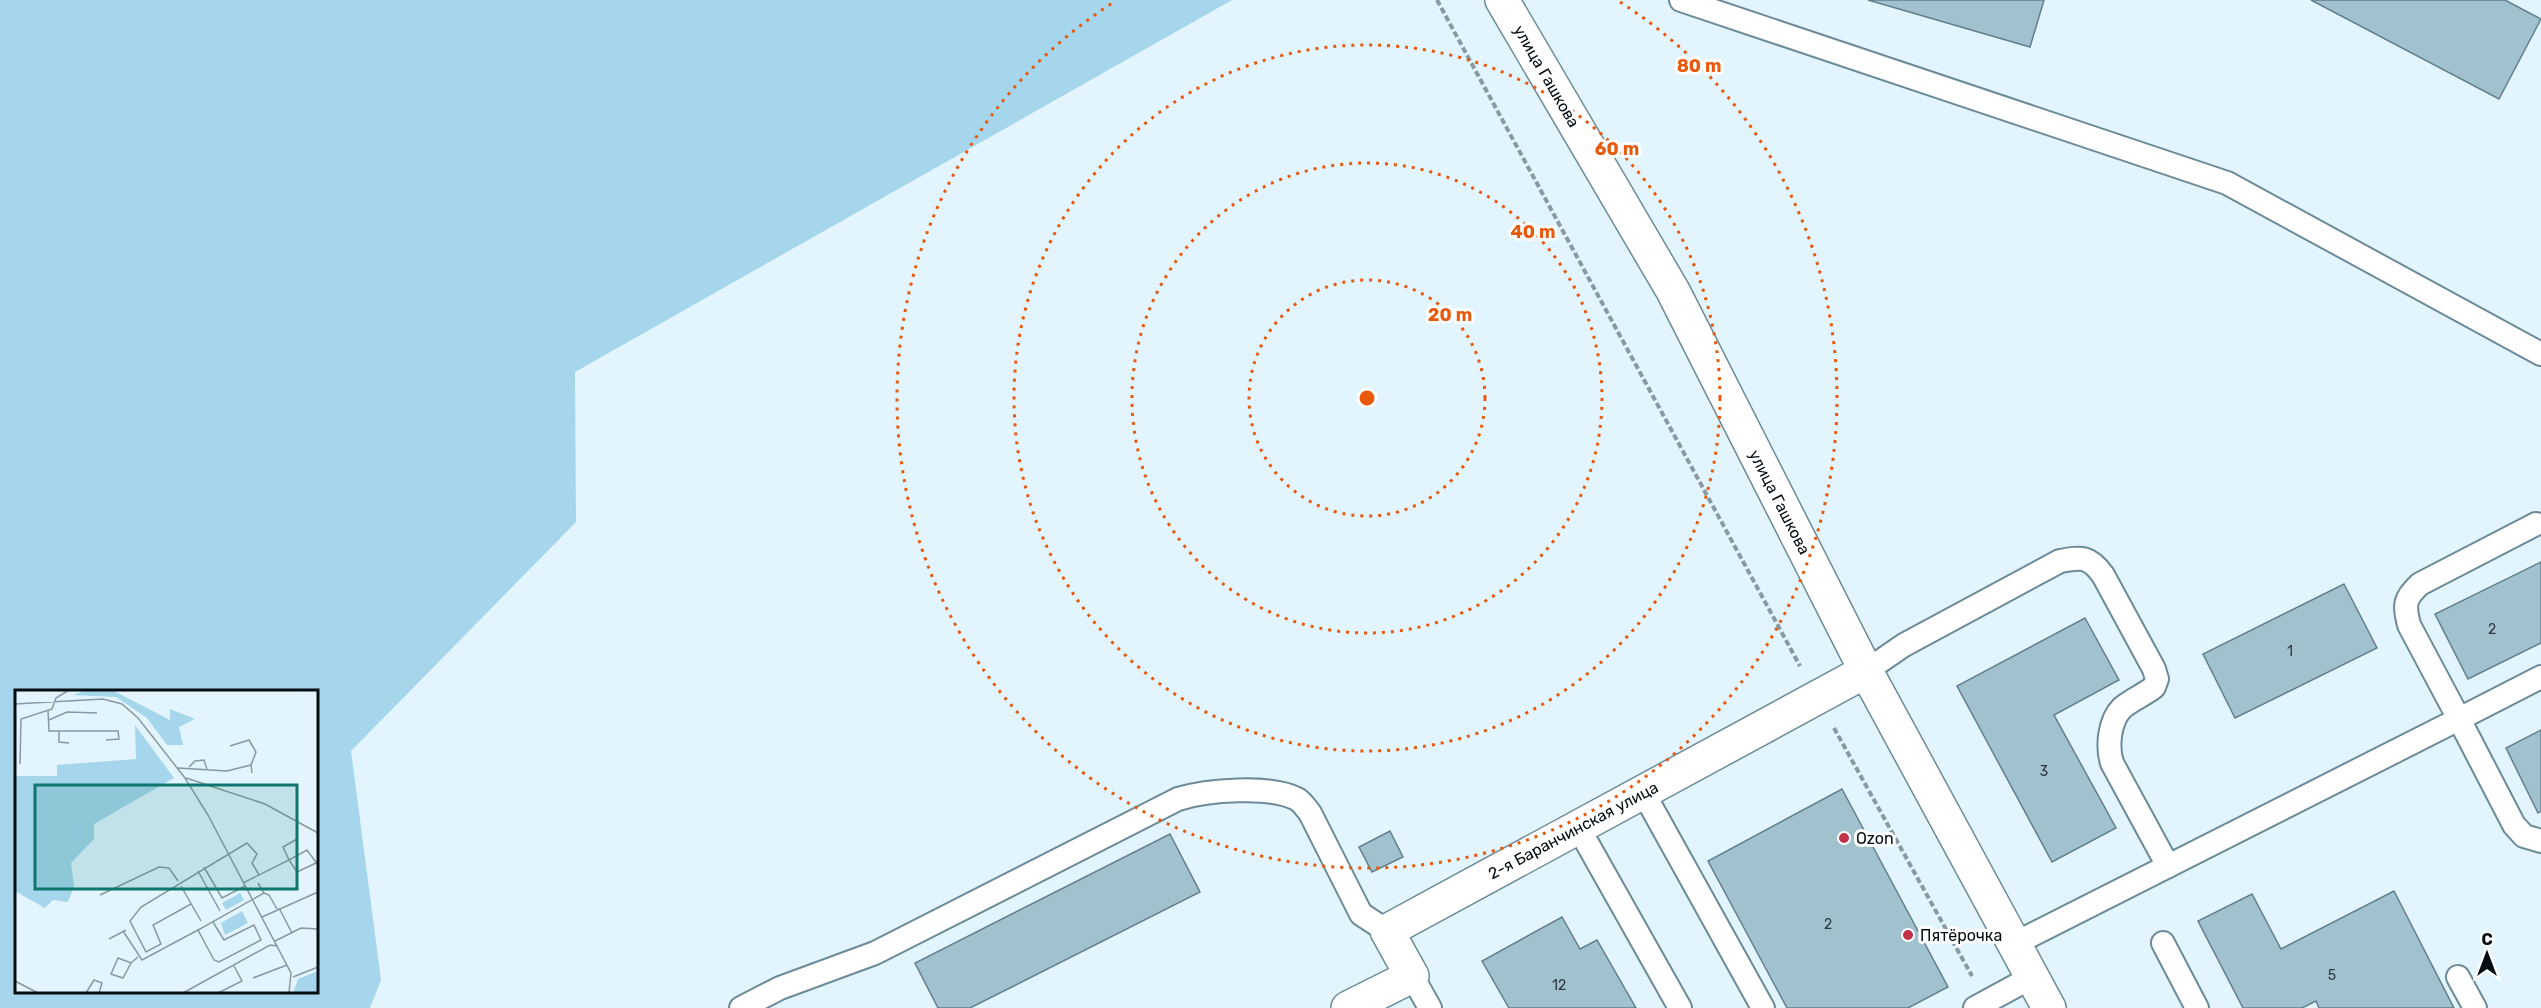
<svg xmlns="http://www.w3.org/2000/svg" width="2541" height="1008" font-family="Rubik,sans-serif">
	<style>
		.green { fill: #a5d6ec; fill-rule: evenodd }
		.building { fill: #a1c1cf; stroke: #617f8d; stroke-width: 1.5 }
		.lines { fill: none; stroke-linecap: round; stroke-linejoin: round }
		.lane-casing { stroke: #6c8a98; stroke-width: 26 }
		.street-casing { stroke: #6c8a98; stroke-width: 36 }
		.secondary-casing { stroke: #6c8a98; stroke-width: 36 }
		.path { stroke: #8a99a1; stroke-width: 4; stroke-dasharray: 6 3; stroke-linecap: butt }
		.lane { stroke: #fff; stroke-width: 22 }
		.street { stroke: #fff; stroke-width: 33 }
		.secondary { stroke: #fff; stroke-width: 33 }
		.ring { fill: none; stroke: #e8590c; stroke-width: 3; stroke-dasharray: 3 6 }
		.poi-dot { fill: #c33248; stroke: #fff; stroke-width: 2 }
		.labels { text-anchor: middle; stroke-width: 6; stroke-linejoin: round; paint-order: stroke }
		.number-label { font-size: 14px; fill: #2b3a41 }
		.street-label { font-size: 16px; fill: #040d12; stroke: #fff }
		.poi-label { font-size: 16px; fill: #040d12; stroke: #fff; text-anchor: start }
		.inset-road { fill: none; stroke: #8998a0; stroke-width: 1.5 }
		.view { fill: #0f766e; fill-opacity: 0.15; stroke: #0f766e; stroke-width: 3 }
		.inset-edge { fill: none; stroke: #040d12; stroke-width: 3 }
		.centre { fill: #e8590c; stroke: #fff; stroke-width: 3 }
		.ring-label { font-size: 18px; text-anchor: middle; font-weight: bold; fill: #e8590c; stroke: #fff; stroke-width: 6; stroke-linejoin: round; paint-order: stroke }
	</style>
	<rect width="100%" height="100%" fill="#e2f5ff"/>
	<path class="green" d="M0,0H1232L575,372L576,522L351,751L381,980L370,1008H0ZM16,692H316V992H16Z"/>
	<g class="building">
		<polygon points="1868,0 2044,0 2030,47"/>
		<polygon points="2311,0 2505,0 2541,19 2499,99"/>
		<polygon points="2541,562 2541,643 2468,679 2435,614"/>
		<polygon points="2344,584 2377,648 2235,718 2203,654"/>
		<polygon points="2085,618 2119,680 2054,715 2116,828 2052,862 1957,686"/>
		<polygon points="2541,730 2541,811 2538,813 2506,748"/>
		<polygon points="1842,789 1948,987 1908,1008 1787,1008 1708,861"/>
		<polygon points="1390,831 1403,857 1372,872 1359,847"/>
		<polygon points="1170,834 1200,892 970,1008 938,1008 915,963"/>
		<polygon points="2394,891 2454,1008 2319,1008 2316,1001 2302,1008 2243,1008 2198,921 2252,894 2281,949"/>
		<polygon points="1562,917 1580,949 1597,940 1636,1008 1509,1008 1482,961"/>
	</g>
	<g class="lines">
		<g class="lane-casing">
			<g id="lane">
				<polyline points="1681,0 2227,183 2541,354"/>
				<path d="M1866,671L1904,645L2060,561C2082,557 2089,556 2103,575L2154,669L2157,679L2154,687C2144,695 2131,700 2122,708C2109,721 2107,747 2112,763L2168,866"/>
				<polyline points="2541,677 2459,719 2514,825 2524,836 2541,841"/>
				<polyline points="1643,792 1763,1008"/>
				<polyline points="1578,827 1680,1008"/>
				<polyline points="2163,943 2197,1008"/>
				<path d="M2014,944L2459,719L2409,625C2404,604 2404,599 2420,584L2536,524"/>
				<polyline points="1412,976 1430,1008"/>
				<polyline points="2458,977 2475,1008"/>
				<path d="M741,1008L780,988L875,953L1178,799C1207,790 1270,785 1297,799C1302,802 1306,808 1310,813L1361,914L1387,931"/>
				<polyline points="1975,1008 2032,977"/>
			</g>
		</g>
		<g class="street-casing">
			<polyline id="street" points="1348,1008 1412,976 1387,931 1866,671"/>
		</g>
		<g class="secondary-casing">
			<polyline id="secondary" points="1502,0 1673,291 1866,671 2049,1008"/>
		</g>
		<g class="path">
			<polyline points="1437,0 1800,666"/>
			<polyline points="1834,728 1972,976"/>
		</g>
		<use href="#lane" class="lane"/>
		<use href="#street" class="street"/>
		<use href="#secondary" class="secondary"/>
	</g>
	<g class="ring">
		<circle cx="1367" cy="398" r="118"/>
		<circle cx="1367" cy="398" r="235"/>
		<circle cx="1367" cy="398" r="353"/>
		<path d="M1620 2A470 470 0 1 1 1114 2"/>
	</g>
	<g class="poi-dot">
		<circle cx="1844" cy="838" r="6"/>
		<circle cx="1908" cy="935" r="6"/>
	</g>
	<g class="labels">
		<g class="number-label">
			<text x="2492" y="634">2</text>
			<text x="2290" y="656">1</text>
			<text x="2044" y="776">3</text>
			<text x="1828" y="929">2</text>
			<text x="2332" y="980">5</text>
			<text x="1559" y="990">12</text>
		</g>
		<g class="street-label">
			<text transform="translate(1547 76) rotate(60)" y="6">улица Гашкова</text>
			<text transform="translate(1780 502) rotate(63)" y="6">улица Гашкова</text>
			<text transform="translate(1573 830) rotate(-28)" y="6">2-я Баранчинская улица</text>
		</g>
		<g class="poi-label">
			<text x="1856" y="844">Ozon</text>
			<text x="1920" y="941">Пятёрочка</text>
		</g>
	</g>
	<g transform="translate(15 690)">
		<rect width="303" height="303" fill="#e2f5ff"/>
		<path d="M71,0H97L155,30V19L180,29L164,37L168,55H152L132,28L101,7L58,5ZM120,35L159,88L79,134V149L56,173L59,196L53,212L38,210L30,218L0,201V86H42V75L121,69ZM225,203L229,210L211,220L207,213ZM227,221L233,233L210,245L206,233ZM303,281V303H278L283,289Z" fill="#a5d6ec"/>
		<path class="inset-road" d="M0,14L88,9L107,14L123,28L170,88L193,125L276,283L274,303M33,20L34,41H103L104,49L91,50M34,30L52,22L82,23M44,41V52L54,53M215,56L234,50L241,62L236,75M5,74L6,29L37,19L41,8L54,0M174,77L180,71L189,70L192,79M163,78L212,81L236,75L237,83M171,88L250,114L303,143M301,173L282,182L274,170L292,160L303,175M189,177L207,208L230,196M183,181L205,221M228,193L274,170L268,157L282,149M166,196L186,231M249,203L254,205L262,219M85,205L144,177L154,178L163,191M176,214L138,235L146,254L131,262L115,231L126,217L232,153L242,164L237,173L244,185M264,218L277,243M247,227L303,202M198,232L209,250L239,235L246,250L204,272L199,270L183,240L249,203L243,193M108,241L127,270L183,240M94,249L111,240M260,251L286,238L303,239M116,273L108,288L96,284L103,268L116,273L123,267M278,287L303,277M238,288L272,275M0,291L23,303M71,303L79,290L87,293L84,303M168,303L255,255L263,256M203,303L227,291L219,276"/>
		<path class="view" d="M20,95H282V199H20Z"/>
		<rect width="303" height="303" class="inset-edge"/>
	</g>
	<circle cx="1367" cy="398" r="9" class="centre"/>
	<g class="ring-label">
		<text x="1699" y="72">80 m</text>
		<text x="1617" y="155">60 m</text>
		<text x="1533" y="238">40 m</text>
		<text x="1450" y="321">20 m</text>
	</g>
	<g transform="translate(2487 954)" stroke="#ffffff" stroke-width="4.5" paint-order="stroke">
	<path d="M0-4.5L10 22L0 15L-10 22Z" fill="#040d12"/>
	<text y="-9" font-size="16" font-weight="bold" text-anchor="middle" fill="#040d12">С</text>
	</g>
</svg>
